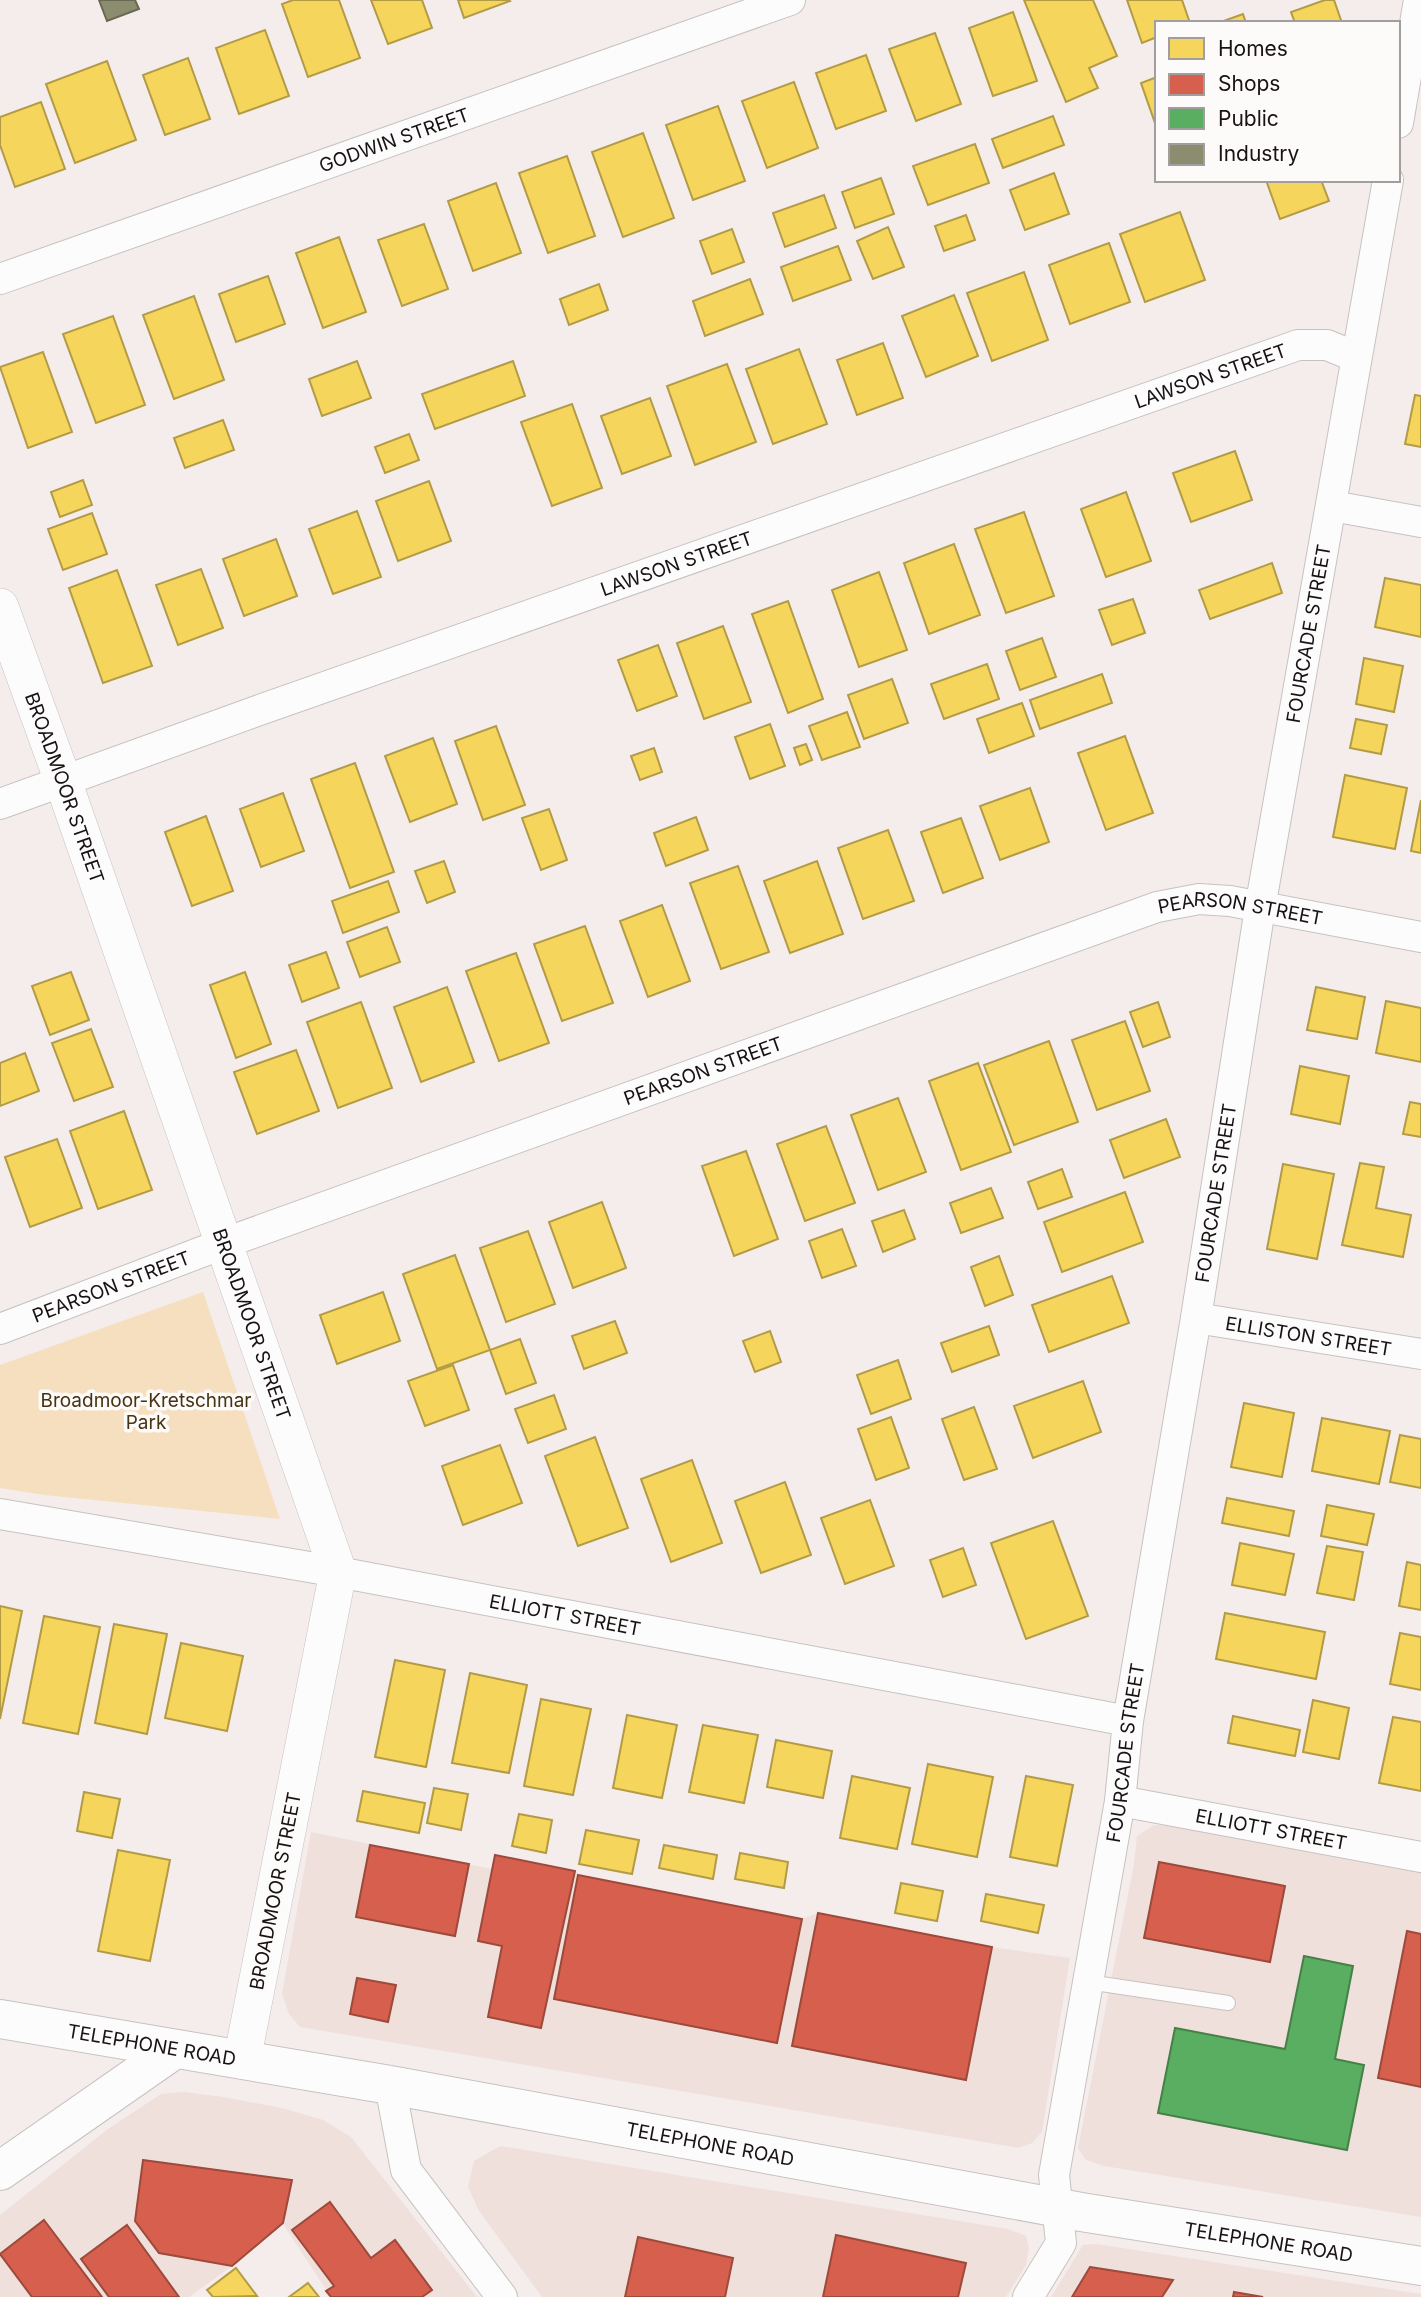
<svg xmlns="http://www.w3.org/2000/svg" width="1421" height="2297" font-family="Inter,sans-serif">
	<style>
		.built { fill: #efe0db }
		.green { fill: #f6dfbf }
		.homes { fill: #f6d55c; stroke: #b39b46; stroke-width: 2 }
		.shops { fill: #d6604d; stroke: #9d493b; stroke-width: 2 }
		.public { fill: #5aae61; stroke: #468049; stroke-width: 2 }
		.industry { fill: #8c8c6e; stroke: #696852; stroke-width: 2 }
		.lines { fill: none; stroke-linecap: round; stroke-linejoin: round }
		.service-casing { stroke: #c7c2c0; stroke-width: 16 }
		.minor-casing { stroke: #c7c2c0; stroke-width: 32 }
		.tertiary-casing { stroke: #c7c2c0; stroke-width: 38 }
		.secondary-casing { stroke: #c7c2c0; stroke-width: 40 }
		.service { stroke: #fdfcfc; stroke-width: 14 }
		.minor { stroke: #fdfcfc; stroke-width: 30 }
		.tertiary { stroke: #fdfcfc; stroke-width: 37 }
		.secondary { stroke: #fdfcfc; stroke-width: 38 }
		.labels { text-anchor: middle; stroke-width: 7; stroke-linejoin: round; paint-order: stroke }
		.street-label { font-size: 19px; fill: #181312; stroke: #fdfafa }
		.park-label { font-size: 19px; fill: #473312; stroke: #fdfafa }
	</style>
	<rect width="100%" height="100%" fill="#f4edeb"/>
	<g class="built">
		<polygon points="1154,1825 1178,1826 1421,1867 1421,2217 1104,2166 1086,2160 1078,2148 1134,1864 1137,1836"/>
		<polygon points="311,1832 492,1869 495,1855 575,1871 579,1875 801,1919 818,1913 992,1947 1070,1958 1042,2132 1032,2143 1019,2148 300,2027 289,2014 282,1994"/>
		<polygon points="184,2092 223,2097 282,2108 323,2120 351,2137 477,2297 331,2297 283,2224 232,2266 189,2297 0,2297 0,2215 108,2129 161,2094"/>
		<polygon points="500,2146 1008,2229 1026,2236 1029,2248 1026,2265 1006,2297 542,2297 479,2211 468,2187 474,2161"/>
		<polygon points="1096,2244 1421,2294 1421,2297 1051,2297 1083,2245"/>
	</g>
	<polygon class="green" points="203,1292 280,1519 45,1495 0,1488 0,1365"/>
	<g class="homes">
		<polygon points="293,0 339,0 360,58 308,77 282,4"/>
		<polygon points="371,0 422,0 432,28 388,44"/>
		<polygon points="458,0 509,0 510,1 464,18"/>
		<polygon points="1024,0 1093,0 1117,56 1089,68 1098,88 1066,102"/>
		<polygon points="1127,0 1182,0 1190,23 1157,23 1157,37 1142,43"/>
		<polygon points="1325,0 1334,0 1342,23 1295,23 1291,12"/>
		<polygon points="1013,12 1037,81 993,96 969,28"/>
		<polygon points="1243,14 1246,23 1218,23"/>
		<polygon points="265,30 289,96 239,114 216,48"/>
		<polygon points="935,33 961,104 916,121 889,49"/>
		<polygon points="866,55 886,111 836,129 816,73"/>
		<polygon points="188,58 210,119 165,135 143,75"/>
		<polygon points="107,61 136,140 75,163 46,84"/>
		<polygon points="1157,77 1157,122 1155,123 1141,83"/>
		<polygon points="794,82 818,148 767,168 742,101"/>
		<polygon points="41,102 65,169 15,187 0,145 0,117"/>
		<polygon points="718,106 745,181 693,200 666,125"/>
		<polygon points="1053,116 1064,145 1003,168 992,139"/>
		<polygon points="643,133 674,218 623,237 592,152"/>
		<polygon points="975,144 989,183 928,205 913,166"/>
		<polygon points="567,156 595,236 548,253 519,173"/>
		<polygon points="1054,173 1069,214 1025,230 1010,190"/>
		<polygon points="881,178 894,214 855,228 842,192"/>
		<polygon points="1266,180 1321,180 1329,201 1280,219"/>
		<polygon points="496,183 521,253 473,271 448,201"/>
		<polygon points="824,195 836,228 785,247 773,213"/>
		<polygon points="1180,212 1205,280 1145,302 1120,234"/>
		<polygon points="966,215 975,240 944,251 935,226"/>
		<polygon points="424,224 448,289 402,306 378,240"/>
		<polygon points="888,227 904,267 873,279 857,241"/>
		<polygon points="732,229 744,262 712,274 700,241"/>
		<polygon points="339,237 366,312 323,328 296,253"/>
		<polygon points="1109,243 1130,302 1070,324 1049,265"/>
		<polygon points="838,246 851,280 793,301 781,267"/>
		<polygon points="1024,272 1048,340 992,361 967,293"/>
		<polygon points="268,276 285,324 236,342 219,294"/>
		<polygon points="750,279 763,314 705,336 693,301"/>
		<polygon points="599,284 608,310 569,325 560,299"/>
		<polygon points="954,295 978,356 926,377 902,316"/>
		<polygon points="194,296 224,380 174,399 143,315"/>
		<polygon points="113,316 145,405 96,423 63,334"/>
		<polygon points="883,343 903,398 857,415 837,360"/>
		<polygon points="799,349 827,424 773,444 746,369"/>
		<polygon points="43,352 72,432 28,448 0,367"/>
		<polygon points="357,361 371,398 322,416 309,379"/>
		<polygon points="513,361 525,396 435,429 422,394"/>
		<polygon points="727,364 756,442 695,465 667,386"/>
		<polygon points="1415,395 1421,396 1421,447 1405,444"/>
		<polygon points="650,398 671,456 622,474 601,416"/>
		<polygon points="572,404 602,488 552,506 521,422"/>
		<polygon points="223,420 234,450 185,468 174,438"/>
		<polygon points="409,434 419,460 385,473 375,447"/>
		<polygon points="1235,451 1252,500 1191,522 1173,473"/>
		<polygon points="83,480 92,505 60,517 51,492"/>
		<polygon points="429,481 451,541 398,561 376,501"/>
		<polygon points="1126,492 1151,561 1106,577 1081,509"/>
		<polygon points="357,511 381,577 333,594 309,529"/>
		<polygon points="1024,512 1054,596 1006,613 975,529"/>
		<polygon points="92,513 107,554 63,570 48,529"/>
		<polygon points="276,539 297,596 244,616 223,559"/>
		<polygon points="954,544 980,615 929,634 904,563"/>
		<polygon points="1272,563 1282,593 1210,619 1199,590"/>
		<polygon points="201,569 223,628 178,645 156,585"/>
		<polygon points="117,570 152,666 103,683 69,588"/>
		<polygon points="879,572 907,650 859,667 832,590"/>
		<polygon points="1385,578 1421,585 1421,637 1375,627"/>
		<polygon points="1133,599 1145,633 1112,645 1099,610"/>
		<polygon points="788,601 823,699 788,713 752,614"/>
		<polygon points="723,626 751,702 704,719 677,643"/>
		<polygon points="1042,638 1056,677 1020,690 1006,651"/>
		<polygon points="658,645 677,696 637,711 618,660"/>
		<polygon points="1364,658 1403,666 1394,712 1356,704"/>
		<polygon points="987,664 999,699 944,719 931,684"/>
		<polygon points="1102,674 1112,703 1040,729 1030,700"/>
		<polygon points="892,679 908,723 864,739 848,695"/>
		<polygon points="1022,703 1034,736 989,753 977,719"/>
		<polygon points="847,712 860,747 822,760 809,726"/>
		<polygon points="1356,719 1387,725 1381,754 1350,748"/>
		<polygon points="770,724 785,766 750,779 735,737"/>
		<polygon points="496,726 525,805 483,820 455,741"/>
		<polygon points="1125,736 1153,813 1106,830 1078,753"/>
		<polygon points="433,738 457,804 410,822 385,756"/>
		<polygon points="806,744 812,760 800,765 794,748"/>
		<polygon points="654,748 662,772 640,780 631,756"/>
		<polygon points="355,763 394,872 350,888 311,779"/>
		<polygon points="1345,775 1407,788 1395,849 1333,837"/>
		<polygon points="1030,788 1049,842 1000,860 980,806"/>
		<polygon points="283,793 304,851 261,867 240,809"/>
		<polygon points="1421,800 1421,853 1411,851"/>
		<polygon points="549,809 567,860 541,870 522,818"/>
		<polygon points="206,816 233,891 192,906 165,832"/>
		<polygon points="696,817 708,850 666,866 654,833"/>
		<polygon points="961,818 983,878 943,893 921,832"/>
		<polygon points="888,830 914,901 863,919 838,848"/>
		<polygon points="444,861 455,892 427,903 415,871"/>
		<polygon points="817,861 843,934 790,953 764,881"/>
		<polygon points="738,866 769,952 721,969 690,883"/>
		<polygon points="388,881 399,912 343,933 332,901"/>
		<polygon points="662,905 690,981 648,997 620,921"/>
		<polygon points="585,926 613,1003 562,1021 534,944"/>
		<polygon points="387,927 400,962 360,977 347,942"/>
		<polygon points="326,952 339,988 302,1002 289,965"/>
		<polygon points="516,953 549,1043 499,1061 466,971"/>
		<polygon points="71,972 89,1020 50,1035 32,986"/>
		<polygon points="245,972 271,1044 236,1058 210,985"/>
		<polygon points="447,987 474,1062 421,1082 394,1007"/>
		<polygon points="1316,987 1365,997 1357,1039 1307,1030"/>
		<polygon points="1386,1001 1421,1008 1421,1062 1376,1053"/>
		<polygon points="361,1002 392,1088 338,1108 307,1022"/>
		<polygon points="1158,1002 1170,1037 1143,1047 1130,1012"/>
		<polygon points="1125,1021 1150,1091 1097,1110 1072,1040"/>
		<polygon points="91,1029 113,1087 74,1101 52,1043"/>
		<polygon points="1049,1041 1078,1122 1014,1145 984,1065"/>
		<polygon points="296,1050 319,1111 257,1134 234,1072"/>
		<polygon points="25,1053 39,1091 0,1106 0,1063"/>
		<polygon points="978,1063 1011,1152 961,1170 929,1081"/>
		<polygon points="1300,1066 1349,1076 1340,1124 1291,1114"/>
		<polygon points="898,1098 926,1172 878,1190 851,1115"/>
		<polygon points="1410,1102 1421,1104 1421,1137 1403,1134"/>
		<polygon points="124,1111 152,1190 98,1209 70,1131"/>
		<polygon points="1166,1119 1180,1157 1124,1178 1110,1140"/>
		<polygon points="826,1126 855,1203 805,1221 777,1144"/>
		<polygon points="57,1139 82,1208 30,1227 5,1157"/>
		<polygon points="746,1151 778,1239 734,1256 702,1166"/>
		<polygon points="1360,1163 1384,1167 1376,1208 1411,1215 1403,1257 1342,1245"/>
		<polygon points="1283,1164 1334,1174 1317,1259 1267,1249"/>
		<polygon points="1062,1169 1072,1197 1038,1209 1028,1182"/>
		<polygon points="991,1188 1003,1218 961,1233 950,1203"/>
		<polygon points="1125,1192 1143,1242 1062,1272 1044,1222"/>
		<polygon points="602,1202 626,1268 573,1288 549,1222"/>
		<polygon points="904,1210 915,1239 883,1252 872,1221"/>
		<polygon points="842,1229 856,1266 822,1278 809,1241"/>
		<polygon points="528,1231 555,1304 506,1322 480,1248"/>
		<polygon points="455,1255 490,1350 437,1369 403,1274"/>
		<polygon points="999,1256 1013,1295 985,1306 971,1267"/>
		<polygon points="1112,1276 1129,1323 1049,1352 1032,1305"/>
		<polygon points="383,1292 400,1341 337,1364 320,1315"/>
		<polygon points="615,1321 627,1353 584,1369 572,1336"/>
		<polygon points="989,1326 999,1355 952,1372 941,1343"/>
		<polygon points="770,1331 781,1362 755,1372 743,1341"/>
		<polygon points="520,1339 536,1383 506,1394 490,1350"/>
		<polygon points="898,1360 911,1399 871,1414 857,1375"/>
		<polygon points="453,1365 469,1410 425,1426 408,1381"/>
		<polygon points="1083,1381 1101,1432 1033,1458 1014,1406"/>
		<polygon points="554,1395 566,1429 528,1443 515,1409"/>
		<polygon points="1244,1403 1294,1413 1282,1477 1231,1467"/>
		<polygon points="974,1407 997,1469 964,1480 942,1419"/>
		<polygon points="891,1417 909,1468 876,1480 858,1429"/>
		<polygon points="1322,1418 1390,1431 1379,1484 1312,1471"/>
		<polygon points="1400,1435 1421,1439 1421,1488 1390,1482"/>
		<polygon points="595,1437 628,1528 578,1546 545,1456"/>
		<polygon points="500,1445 522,1503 463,1525 442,1466"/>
		<polygon points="692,1460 722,1543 671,1562 641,1479"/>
		<polygon points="785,1482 811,1555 761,1573 735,1501"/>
		<polygon points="1227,1498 1294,1511 1289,1536 1222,1523"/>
		<polygon points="870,1500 894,1566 845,1584 821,1518"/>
		<polygon points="1327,1505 1374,1514 1367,1545 1321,1536"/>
		<polygon points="1053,1521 1088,1616 1026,1639 991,1543"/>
		<polygon points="1240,1543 1294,1554 1285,1595 1232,1585"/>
		<polygon points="1327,1546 1363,1552 1354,1600 1317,1593"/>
		<polygon points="963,1548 976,1585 943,1597 930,1560"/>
		<polygon points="1407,1562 1421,1565 1421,1610 1399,1606"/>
		<polygon points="0,1606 22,1611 0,1719"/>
		<polygon points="1225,1613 1325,1632 1316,1679 1216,1659"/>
		<polygon points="44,1616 100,1627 78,1734 23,1723"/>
		<polygon points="114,1624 167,1634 147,1734 95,1723"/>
		<polygon points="1400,1633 1421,1637 1421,1690 1390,1684"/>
		<polygon points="181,1643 243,1656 227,1731 165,1718"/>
		<polygon points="395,1660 445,1670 426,1767 375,1757"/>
		<polygon points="470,1673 527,1685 509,1773 452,1763"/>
		<polygon points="541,1699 591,1709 573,1795 524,1786"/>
		<polygon points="1313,1700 1349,1708 1339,1759 1303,1752"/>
		<polygon points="627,1715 677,1725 662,1798 613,1788"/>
		<polygon points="1233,1716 1300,1730 1295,1756 1228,1743"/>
		<polygon points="1393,1717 1421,1722 1421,1791 1379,1783"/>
		<polygon points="703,1725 758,1735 744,1803 689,1792"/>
		<polygon points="776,1740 832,1751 823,1798 767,1787"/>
		<polygon points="928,1764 993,1777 977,1857 912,1844"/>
		<polygon points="852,1776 910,1788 897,1849 840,1838"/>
		<polygon points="1026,1776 1073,1785 1057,1866 1010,1857"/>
		<polygon points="434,1788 468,1794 461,1830 427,1823"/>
		<polygon points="363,1791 425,1803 419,1833 357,1821"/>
		<polygon points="84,1792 120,1799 112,1838 77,1831"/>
		<polygon points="519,1814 552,1820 546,1853 512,1846"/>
		<polygon points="586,1830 639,1840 632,1874 579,1864"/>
		<polygon points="664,1845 717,1855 713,1879 659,1868"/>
		<polygon points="118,1850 170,1860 150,1961 98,1951"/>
		<polygon points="740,1853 788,1862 784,1888 735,1879"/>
		<polygon points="901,1883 943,1891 937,1921 895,1913"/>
		<polygon points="986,1894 1044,1905 1038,1933 981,1921"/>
		<polygon points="236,2268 257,2296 213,2297 207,2290"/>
		<polygon points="308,2283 319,2297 289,2297"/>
	</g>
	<g class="shops">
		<polygon points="370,1845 469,1864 455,1936 356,1917"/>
		<polygon points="495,1855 575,1871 541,2028 488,2017 502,1946 478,1941"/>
		<polygon points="1159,1862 1285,1886 1270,1962 1144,1938"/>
		<polygon points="578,1875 802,1919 777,2043 554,1999"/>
		<polygon points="818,1913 992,1947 966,2080 792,2046"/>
		<polygon points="1407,1931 1421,1934 1421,2087 1378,2078"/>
		<polygon points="357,1978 396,1985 388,2022 350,2014"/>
		<polygon points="143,2160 292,2180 283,2223 232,2266 159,2253 135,2221"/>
		<polygon points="330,2202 371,2258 395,2240 432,2290 422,2297 331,2297 326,2291 334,2286 292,2230"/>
		<polygon points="44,2220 102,2297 32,2297 0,2254"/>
		<polygon points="127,2225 179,2297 109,2297 81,2259"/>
		<polygon points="836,2235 966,2263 958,2297 823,2297"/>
		<polygon points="638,2237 733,2258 725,2297 625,2297"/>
		<polygon points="1090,2267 1173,2280 1162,2297 1072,2297"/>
		<polygon points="1234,2292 1263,2297 1233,2297"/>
	</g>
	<polygon class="public" points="1304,1956 1353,1966 1335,2059 1364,2065 1347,2150 1158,2113 1175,2028 1285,2049"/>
	<polygon class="industry" points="99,0 135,0 139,9 107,21"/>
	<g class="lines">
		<g class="service-casing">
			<polyline id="service" points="1088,1982 1228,2003"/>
		</g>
		<g class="minor-casing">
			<g id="minor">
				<polyline points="1398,123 1419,0"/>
				<path id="s1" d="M0,279L790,0"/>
				<polyline points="1332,506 1421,522"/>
				<path id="s2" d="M0,804L254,712L1298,345H1327L1356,357"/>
				<path id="s3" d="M1196,1318L1421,1354"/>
				<path id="s4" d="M0,1329L225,1243L1157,907L1199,899L1230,901L1421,937"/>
				<path id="s5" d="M0,1514L338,1572L1128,1721"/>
				<path id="s6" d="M1120,1801L1421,1857"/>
				<polyline points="390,2085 406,2170 502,2297"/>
				<path id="s7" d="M1028,2297L1061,2243L1054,2175L1120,1801L1128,1721L1196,1318L1260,908L1388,180"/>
			</g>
		</g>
		<g class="tertiary-casing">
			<g id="tertiary">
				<path id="s8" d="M0,607L63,781L338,1572L242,2060"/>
			</g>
		</g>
		<g class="secondary-casing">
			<g id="secondary">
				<path id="s9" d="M0,2019L390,2085L1081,2212L1421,2266"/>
				<polyline points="0,2171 175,2049"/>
			</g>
		</g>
		<use href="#service" class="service"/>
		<use href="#minor" class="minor"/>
		<use href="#tertiary" class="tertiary"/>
		<use href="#secondary" class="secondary"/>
	</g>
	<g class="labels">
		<g class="street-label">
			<text dy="7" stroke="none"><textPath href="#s1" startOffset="418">GODWIN STREET</textPath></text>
			<text dy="7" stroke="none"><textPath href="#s2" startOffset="1284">LAWSON STREET</textPath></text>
			<text dy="7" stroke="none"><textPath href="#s2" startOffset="718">LAWSON STREET</textPath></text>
			<text dy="7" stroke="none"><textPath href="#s7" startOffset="1694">FOURCADE STREET</textPath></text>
			<text dy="7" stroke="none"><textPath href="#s8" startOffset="192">BROADMOOR STREET</textPath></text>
			<text dy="7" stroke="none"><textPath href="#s4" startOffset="1316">PEARSON STREET</textPath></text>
			<text dy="7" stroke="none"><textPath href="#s4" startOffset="749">PEARSON STREET</textPath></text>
			<text dy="7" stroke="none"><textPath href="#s7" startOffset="1127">FOURCADE STREET</textPath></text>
			<text dy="7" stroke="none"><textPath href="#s4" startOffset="119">PEARSON STREET</textPath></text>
			<text dy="7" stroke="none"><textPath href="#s8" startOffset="760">BROADMOOR STREET</textPath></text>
			<text dy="7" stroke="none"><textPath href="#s3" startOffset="114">ELLISTON STREET</textPath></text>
			<text dy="7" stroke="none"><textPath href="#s5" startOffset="574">ELLIOTT STREET</textPath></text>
			<text dy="7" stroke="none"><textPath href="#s7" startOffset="560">FOURCADE STREET</textPath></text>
			<text dy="7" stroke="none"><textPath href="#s6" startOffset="154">ELLIOTT STREET</textPath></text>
			<text transform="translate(275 1891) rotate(-79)" y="7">BROADMOOR STREET</text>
			<text dy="7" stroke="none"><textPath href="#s9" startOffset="154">TELEPHONE ROAD</textPath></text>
			<text dy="7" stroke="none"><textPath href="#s9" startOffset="721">TELEPHONE ROAD</textPath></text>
			<text dy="7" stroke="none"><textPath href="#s9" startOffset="1288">TELEPHONE ROAD</textPath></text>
		</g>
		<g class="park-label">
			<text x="146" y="1407">Broadmoor-Kretschmar<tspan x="146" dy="22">Park</tspan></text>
		</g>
	</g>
	<rect x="1155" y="21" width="245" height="161" fill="#fdfafa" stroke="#a19e9d" stroke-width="2"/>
	<rect x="1169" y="38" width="35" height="21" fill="#f6d55c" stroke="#a19e9d" stroke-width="2"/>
	<text x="1218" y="56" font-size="21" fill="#181312">Homes</text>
	<rect x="1169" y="74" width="35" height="21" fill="#d6604d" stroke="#a19e9d" stroke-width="2"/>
	<text x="1218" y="91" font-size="21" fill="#181312">Shops</text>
	<rect x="1169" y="108" width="35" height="21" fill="#5aae61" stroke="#a19e9d" stroke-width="2"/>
	<text x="1218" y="126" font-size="21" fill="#181312">Public</text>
	<rect x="1169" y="144" width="35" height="21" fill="#8c8c6e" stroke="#a19e9d" stroke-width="2"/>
	<text x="1218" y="161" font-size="21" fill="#181312">Industry</text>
</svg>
